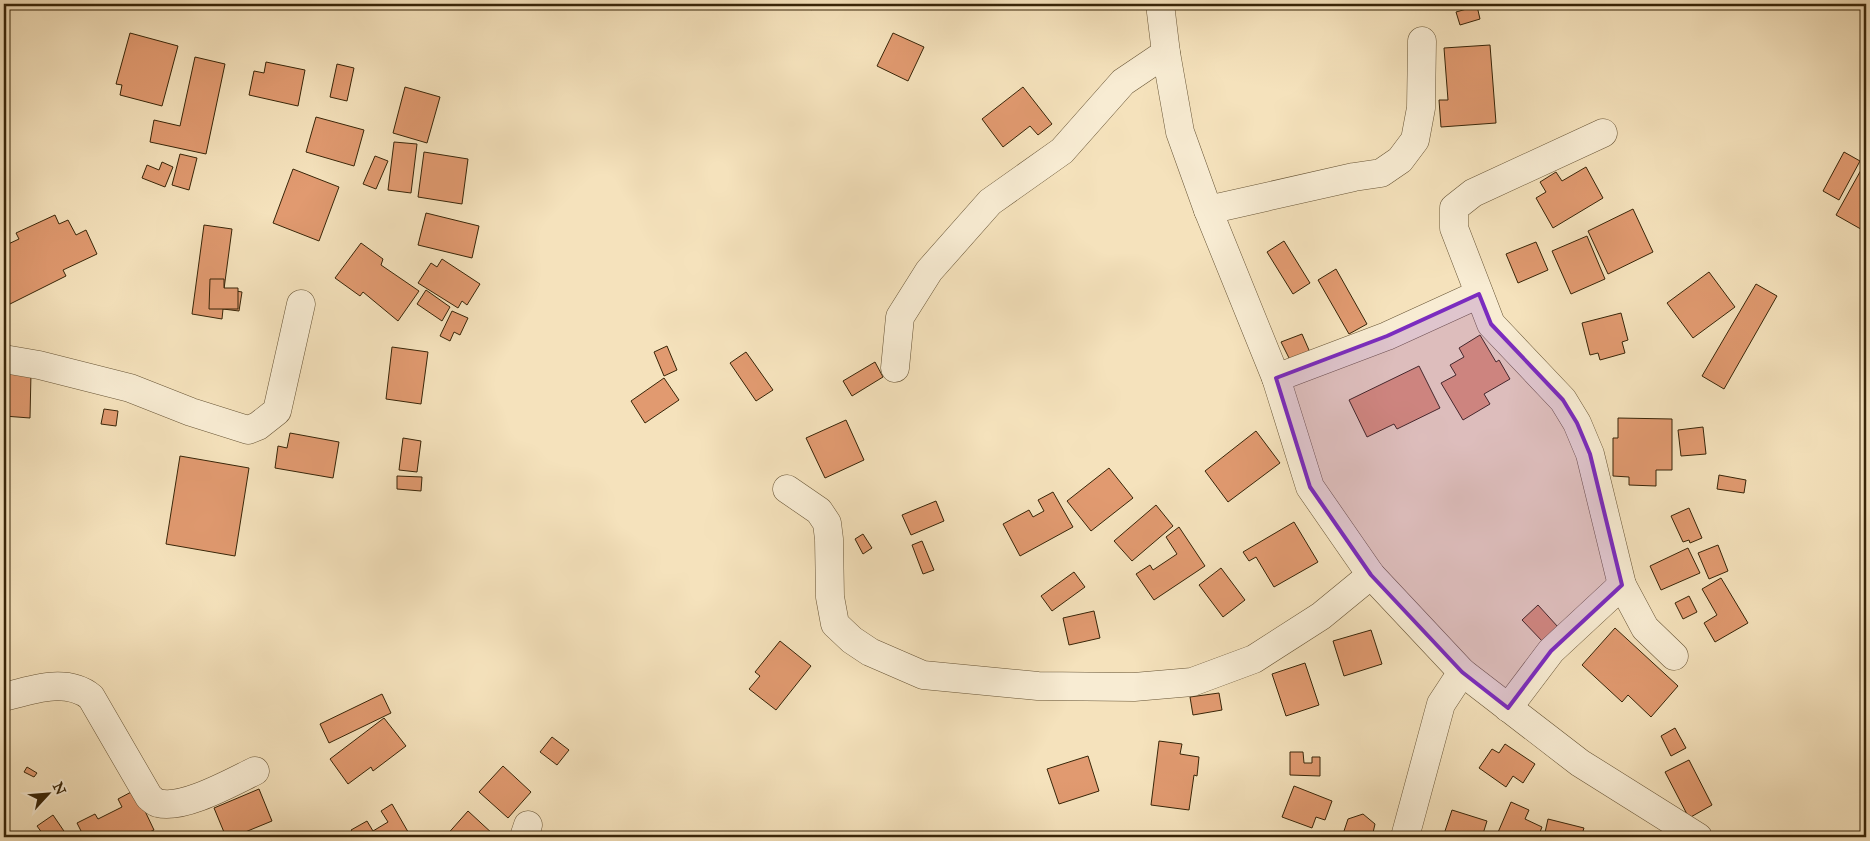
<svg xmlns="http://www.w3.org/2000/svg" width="1870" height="841" font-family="'IM FELL Great Primer',serif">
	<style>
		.building { fill: #e19a70; stroke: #382508 }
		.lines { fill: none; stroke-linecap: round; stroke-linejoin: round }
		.minor-casing { stroke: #675435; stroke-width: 29 }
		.minor { stroke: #f8ecd3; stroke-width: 28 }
		.marked { fill: #7b2cbf; fill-opacity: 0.2; stroke: #7b2cbf; stroke-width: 4; stroke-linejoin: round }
	</style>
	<rect width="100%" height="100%" fill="#f5e2bc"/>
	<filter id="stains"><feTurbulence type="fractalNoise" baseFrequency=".004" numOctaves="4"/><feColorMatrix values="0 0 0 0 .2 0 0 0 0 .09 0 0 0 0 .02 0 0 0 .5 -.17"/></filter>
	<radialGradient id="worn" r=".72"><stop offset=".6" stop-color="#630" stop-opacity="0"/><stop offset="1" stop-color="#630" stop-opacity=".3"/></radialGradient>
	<g class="building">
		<polygon points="805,4 818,4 812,10"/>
		<polygon points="1477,6 1480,19 1460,25 1456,12"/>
		<polygon points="130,33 178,46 162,106 120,95 122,85 116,84"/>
		<polygon points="893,33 924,47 908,81 877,66"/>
		<polygon points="4,35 5,35 8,80 4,81"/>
		<polygon points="1490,45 1496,123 1441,127 1439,100 1448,100 1444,48"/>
		<polygon points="195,57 225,64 206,154 150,142 154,120 180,126"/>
		<polygon points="266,62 305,70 298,106 249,95 254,71 264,73"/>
		<polygon points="337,64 354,68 347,101 330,97"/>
		<polygon points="405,87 440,97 427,143 393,133"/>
		<polygon points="1023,87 1052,124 1038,135 1030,126 1003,147 982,119"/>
		<polygon points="316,117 364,130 354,166 306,152"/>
		<polygon points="394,142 417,144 411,193 388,190"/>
		<polygon points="424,152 468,159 462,204 418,197"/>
		<polygon points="1844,152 1860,161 1839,200 1823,191"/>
		<polygon points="180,154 197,158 189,190 172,185"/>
		<polygon points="375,156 388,161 376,189 363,184"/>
		<polygon points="1866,161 1866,232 1836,215"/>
		<polygon points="162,162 173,167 165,187 142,178 147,165 159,170"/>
		<polygon points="1586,167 1603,198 1553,228 1536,198 1546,192 1540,182 1556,172 1562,181"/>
		<polygon points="293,169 339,187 319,241 273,223"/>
		<polygon points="1633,209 1653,252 1608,274 1588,231"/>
		<polygon points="426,213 479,226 472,258 418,245"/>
		<polygon points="55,215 59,224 68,220 76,235 86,230 97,254 63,270 66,276 4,307 4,246 19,239 16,233"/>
		<polygon points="204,225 232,229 224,289 242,292 239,311 223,309 222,319 192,314"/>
		<polygon points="1587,236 1605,279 1571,294 1552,251"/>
		<polygon points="1284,241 1310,283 1293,294 1267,252"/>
		<polygon points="1536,242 1548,270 1518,283 1506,254"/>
		<polygon points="361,243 383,259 381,265 419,291 398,321 363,292 360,296 335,278"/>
		<polygon points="442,259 480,284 467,305 462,301 458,308 418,283 431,263 437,267"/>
		<polygon points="1336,269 1367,324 1349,334 1318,280"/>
		<polygon points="1709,272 1735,307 1693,338 1667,303"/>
		<polygon points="210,279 224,279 224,288 238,288 238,309 209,309"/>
		<polygon points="1756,284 1777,296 1724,389 1702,376"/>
		<polygon points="426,290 450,307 442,321 417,304"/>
		<polygon points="452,311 468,318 460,335 454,332 450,341 440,336"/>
		<polygon points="1621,313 1628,340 1622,342 1625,353 1600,360 1598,353 1590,355 1582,323"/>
		<polygon points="1302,334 1312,357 1293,366 1281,342"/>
		<polygon points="1480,335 1496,362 1499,360 1510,379 1484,394 1490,404 1463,420 1441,383 1456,375 1450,365 1464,357 1459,348"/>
		<polygon points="667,346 677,370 664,376 654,352"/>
		<polygon points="392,347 428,352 421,404 386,399"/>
		<polygon points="746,352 773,390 756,401 730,363"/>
		<polygon points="875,362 883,377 852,396 843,381"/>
		<polygon points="1419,366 1440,408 1397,429 1394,424 1367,437 1349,400"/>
		<polygon points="4,372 31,373 30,418 4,416"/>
		<polygon points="664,378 679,400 645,423 631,401"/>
		<polygon points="104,409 118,411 116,426 101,424"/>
		<polygon points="1618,418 1672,419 1672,470 1656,470 1656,486 1629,485 1629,477 1613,476 1613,438 1618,438"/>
		<polygon points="846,420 864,460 825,478 806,438"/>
		<polygon points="1703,427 1706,454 1681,456 1678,430"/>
		<polygon points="1256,431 1280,463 1228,502 1205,471"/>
		<polygon points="290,433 339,442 333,478 275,468 278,446 287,448"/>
		<polygon points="403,438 421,441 417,472 399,470"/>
		<polygon points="180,456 249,468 235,556 166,544"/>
		<polygon points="1109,468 1133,498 1091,531 1067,501"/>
		<polygon points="1719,475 1746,480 1744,493 1717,489"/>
		<polygon points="397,476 422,477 421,491 397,489"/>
		<polygon points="1053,492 1073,527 1020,556 1003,524 1029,510 1033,517 1044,511 1038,500"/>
		<polygon points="936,501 944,521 911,535 902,515"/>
		<polygon points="1156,505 1173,526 1132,561 1114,541"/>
		<polygon points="1689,508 1702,538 1690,543 1689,540 1683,542 1671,516"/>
		<polygon points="1294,522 1318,562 1274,587 1256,557 1249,561 1243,552"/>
		<polygon points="1179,527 1205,566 1154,600 1136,574 1150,565 1153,570 1177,554 1166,537"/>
		<polygon points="863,534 872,548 863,554 855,539"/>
		<polygon points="922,541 934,570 923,574 912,545"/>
		<polygon points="1718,545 1728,571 1709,579 1698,553"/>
		<polygon points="1688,548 1700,573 1661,590 1650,566"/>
		<polygon points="1221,568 1245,600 1223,617 1199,585"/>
		<polygon points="1074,572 1085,587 1052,611 1041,596"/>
		<polygon points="1721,578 1748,623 1715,642 1704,623 1717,615 1702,589"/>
		<polygon points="1689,596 1697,612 1683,619 1675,603"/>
		<polygon points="1538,605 1558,627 1543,642 1522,620"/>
		<polygon points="1094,611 1100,638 1069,645 1063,618"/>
		<polygon points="1615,628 1678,686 1651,717 1628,695 1622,702 1582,665"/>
		<polygon points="1371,630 1382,664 1344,676 1333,641"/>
		<polygon points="780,641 811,666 776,710 749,689 760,676 755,672"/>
		<polygon points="1305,663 1319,705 1286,716 1272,674"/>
		<polygon points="1219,693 1222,710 1193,715 1190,697"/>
		<polygon points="382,694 391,713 329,743 320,724"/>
		<polygon points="384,718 406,746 373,771 371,767 348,784 330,759"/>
		<polygon points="1675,728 1686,748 1671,756 1661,736"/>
		<polygon points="552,737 569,750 557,765 540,752"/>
		<polygon points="1159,741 1182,744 1180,754 1199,757 1197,776 1194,775 1189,810 1151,805"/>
		<polygon points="1505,744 1535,764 1523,783 1513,776 1506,787 1479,768 1492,749 1499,753"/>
		<polygon points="1290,752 1303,752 1304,763 1312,763 1312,757 1320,757 1320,776 1290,775"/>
		<polygon points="1088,756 1099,791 1059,804 1047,769"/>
		<polygon points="1689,760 1712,805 1689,818 1665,772"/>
		<polygon points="503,766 531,792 508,818 479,792"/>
		<polygon points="27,767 37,773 34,777 24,772"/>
		<polygon points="1294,786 1332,801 1325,820 1316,817 1312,828 1282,817"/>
		<polygon points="259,789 272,821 233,837 226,837 214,808"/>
		<polygon points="135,790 154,830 139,837 84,837 77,823 95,814 98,819 122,807 118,799"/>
		<polygon points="1511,802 1529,810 1525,819 1542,827 1538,837 1496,837"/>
		<polygon points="392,804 411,837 356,837 351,830 367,821 373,831 388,822 381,811"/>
		<polygon points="1452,810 1487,821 1482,837 1453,837 1444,834"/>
		<polygon points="468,811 494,835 492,837 445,837"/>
		<polygon points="1363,814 1375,824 1372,837 1342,837 1348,819"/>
		<polygon points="53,815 68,837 45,837 37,826"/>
		<polygon points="1548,819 1584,828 1581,837 1544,837"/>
	</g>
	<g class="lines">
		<g class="minor-casing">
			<g id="minor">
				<polyline points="1160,4 1166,53 1180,132 1208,210 1276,378 1310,487 1371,575 1462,672 1580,763 1698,837"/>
				<polyline points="1603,133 1473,193 1454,208 1454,228 1491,324 1563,400 1577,423 1590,454 1622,585 1645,628 1674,656"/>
				<polyline points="1208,210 1354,177 1381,173 1400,160 1415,140 1421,108 1422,41"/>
				<polyline points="4,359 39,365 130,388 191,412 248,430 258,426 277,411 301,304"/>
				<polyline points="895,368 900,317 929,271 990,202 1062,151 1123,82 1166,53"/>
				<polyline points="1276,378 1387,336 1479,294"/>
				<polyline points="787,489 819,511 827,523 829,539 830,597 835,624 852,640 870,652 923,675 1038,686 1134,687 1192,682 1254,659 1321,616 1371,575"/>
				<path d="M4,697C31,690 66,677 91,697L149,797C152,799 155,803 158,803C183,810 232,782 255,771"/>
				<polyline points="1508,708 1551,651 1622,585"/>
				<polyline points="524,837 528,825"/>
				<polyline points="1405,837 1441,704 1462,672"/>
			</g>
		</g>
		<use href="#minor" class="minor"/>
	</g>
	<path class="marked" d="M1479,294L1491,324L1563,400L1577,423L1590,454L1622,585L1551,651L1508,708L1462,672L1371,575L1310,487L1276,378L1387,336Z"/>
	<rect width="1870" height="841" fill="none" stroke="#f5e2bc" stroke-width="20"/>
	<rect x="5" y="5" width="1860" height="831" fill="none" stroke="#382508" stroke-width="2.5"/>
	<rect x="10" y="10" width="1850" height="821" fill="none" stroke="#382508"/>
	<g transform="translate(48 794) rotate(64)" stroke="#f8ecd3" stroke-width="4" paint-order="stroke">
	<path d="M0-4L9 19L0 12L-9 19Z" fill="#382508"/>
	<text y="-8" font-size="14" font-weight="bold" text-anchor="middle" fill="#382508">N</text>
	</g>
	<rect width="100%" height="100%" filter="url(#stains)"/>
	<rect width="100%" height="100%" fill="url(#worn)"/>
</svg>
